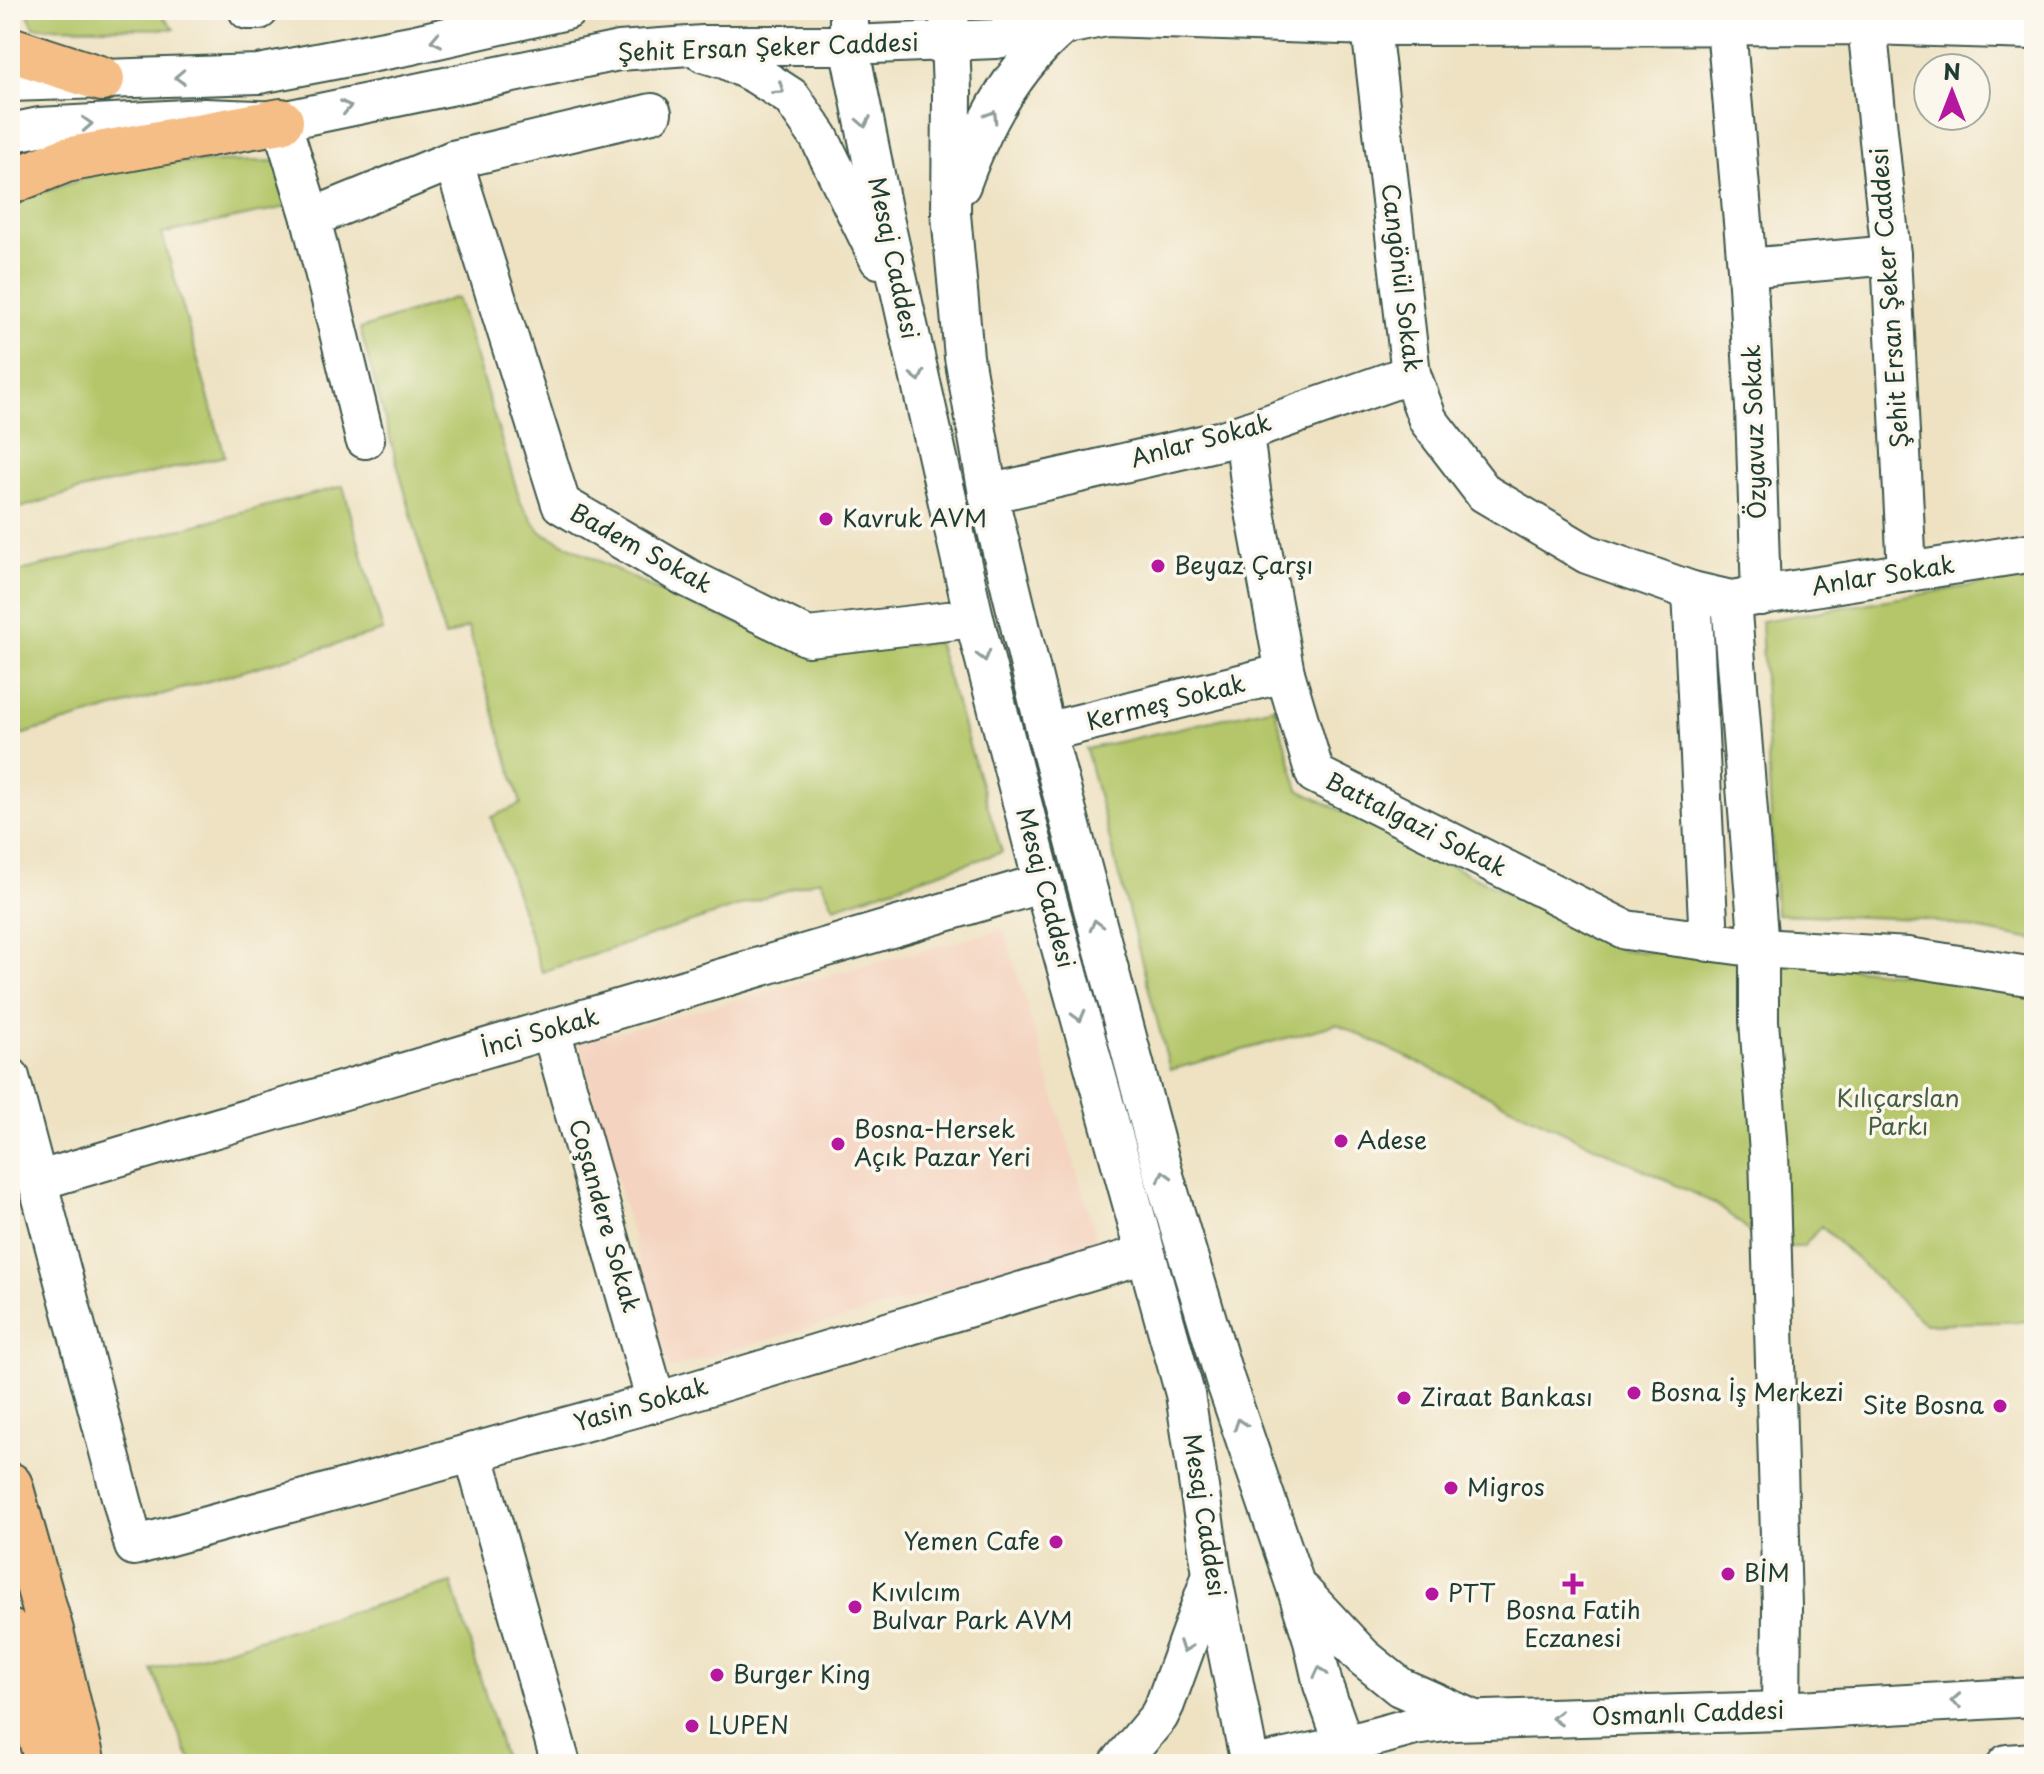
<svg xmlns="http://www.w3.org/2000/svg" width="2044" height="1774" font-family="'Playpen Sans',sans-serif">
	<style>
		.built { fill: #f4d3c0 }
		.green { fill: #b4c669; stroke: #6a824e; stroke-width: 2 }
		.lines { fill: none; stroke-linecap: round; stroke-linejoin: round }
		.minor-casing { stroke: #3e5649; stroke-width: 42 }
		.highway-casing { stroke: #3e5649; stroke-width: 48 }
		.minor { stroke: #fff; stroke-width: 38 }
		.highway { stroke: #f6be87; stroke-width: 44 }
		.oneway { stroke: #8f9e9a }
		.poi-dot { fill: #b5179e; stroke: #fbf7ec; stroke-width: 3 }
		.labels { text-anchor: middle; stroke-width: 7; stroke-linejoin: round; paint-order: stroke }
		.street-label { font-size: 24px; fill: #1f3d34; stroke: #fbf7ec }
		.poi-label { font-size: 24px; fill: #1f3d34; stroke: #fbf7ec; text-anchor: start }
		.park-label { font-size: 24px; fill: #445f41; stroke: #fbf7ec }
	</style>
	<rect width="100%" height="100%" fill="#fbf7ec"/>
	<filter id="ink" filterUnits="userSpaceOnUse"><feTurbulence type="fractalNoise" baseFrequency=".0125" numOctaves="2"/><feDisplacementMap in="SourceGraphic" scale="16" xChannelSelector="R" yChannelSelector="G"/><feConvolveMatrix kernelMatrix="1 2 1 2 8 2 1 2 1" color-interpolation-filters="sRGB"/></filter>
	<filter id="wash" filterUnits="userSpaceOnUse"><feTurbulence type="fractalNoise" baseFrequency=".006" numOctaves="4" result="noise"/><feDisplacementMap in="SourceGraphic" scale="32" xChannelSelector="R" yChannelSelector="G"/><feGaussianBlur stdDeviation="1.8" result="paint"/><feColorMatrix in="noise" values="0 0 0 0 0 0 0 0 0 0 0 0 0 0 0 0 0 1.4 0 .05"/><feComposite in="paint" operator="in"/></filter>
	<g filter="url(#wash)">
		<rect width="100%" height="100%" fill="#eee2c3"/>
		<polygon class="built" points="1004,929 1099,1246 669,1368 579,1042"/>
		<g class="green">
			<polygon points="26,10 157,10 174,29 34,27"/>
			<polygon points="280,161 291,206 162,234 225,456 77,491 10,511 10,203 132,163"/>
			<polygon points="457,297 521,503 541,532 671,597 818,655 937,642 1002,852 834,907 820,879 542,972 491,817 521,804 468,627 445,637 360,329"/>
			<polygon points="343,486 383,631 10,738 10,574"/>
			<polygon points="2031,576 2034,606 2034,940 1922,919 1776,914 1761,621"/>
			<polygon points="1274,707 1299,790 1622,950 1807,963 2034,989 2034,1321 1925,1324 1821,1226 1803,1247 1759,1247 1744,1226 1714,1203 1337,1024 1170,1070 1086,749"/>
			<polygon points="452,1583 506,1764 194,1764 187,1753 152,1670"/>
		</g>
	</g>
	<g filter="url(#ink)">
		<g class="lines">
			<g class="minor-casing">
				<g id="minor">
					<polyline points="248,10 259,10"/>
					<polyline points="849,10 849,45 883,214 974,618 1043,883 1185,1394 1212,1574 1250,1764"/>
					<polyline points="949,10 952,93 951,214 964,357 988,494 1046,732 1162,1169 1225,1380 1295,1584 1312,1637 1323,1685 1351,1764"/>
					<polyline points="1369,10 1411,374 1428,420 1484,493 1587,554 1692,591 1731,600 2034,552"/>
					<polyline points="1867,25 1891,255 1907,572"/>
					<polyline points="1726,27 1747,268 1755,408 1761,596"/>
					<polyline points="704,53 727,60 757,75 791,97 819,137 879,259"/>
					<polyline points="10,82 259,74 411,45 567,10"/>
					<polyline points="281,121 311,218 453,160 652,113"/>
					<polyline points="10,133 39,127 204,118 281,121 619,51 703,45 849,45 996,39 1106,17 1371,26 1867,25 2034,30"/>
					<polyline points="453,160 561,504 686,577 808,637 974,618"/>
					<path d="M961,185C982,126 1014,65 1064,25"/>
					<polyline points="311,218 365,439"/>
					<polyline points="1747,268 1891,255"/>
					<polyline points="1244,433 1251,490 1285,673 1315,774 1626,930 1759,948 1908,957 2034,977"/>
					<polyline points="988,494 1223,440 1411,374"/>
					<polyline points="1692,591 1709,942"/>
					<polyline points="1731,600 1759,948 1759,1021 1769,1153 1782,1606 1781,1711"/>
					<polyline points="1046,732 1285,673"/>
					<polyline points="551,1030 656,1402"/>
					<polyline points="10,1077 134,1546 656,1402 1145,1254"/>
					<polyline points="37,1181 1043,883"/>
					<polyline points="473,1452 561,1764"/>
					<polyline points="1303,1593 1363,1657 1400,1687 1472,1719"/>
					<polyline points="1119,1764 1159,1716 1165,1704 1211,1577"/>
					<polyline points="1259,1764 1345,1745 1415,1726 1453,1721 1781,1711 2034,1697"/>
					<polyline points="2007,1764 2034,1762"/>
				</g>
			</g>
			<g class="highway-casing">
				<g id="highway">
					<polyline points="10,49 102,79"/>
					<polyline points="10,182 66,160 281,121"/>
					<polyline points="10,1485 51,1631 83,1764"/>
					<polyline points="10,1632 48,1764"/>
				</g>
			</g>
			<use href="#minor" class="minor"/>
			<use href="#highway" class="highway"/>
		</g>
		<defs><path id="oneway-chevron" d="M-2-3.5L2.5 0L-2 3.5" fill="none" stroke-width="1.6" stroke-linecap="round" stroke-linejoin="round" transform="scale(2)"/></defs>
		<g class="oneway">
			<use href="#oneway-chevron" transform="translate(436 40) rotate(168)"/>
			<use href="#oneway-chevron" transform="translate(180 77) rotate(178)"/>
			<use href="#oneway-chevron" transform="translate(779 89) rotate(34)"/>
			<use href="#oneway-chevron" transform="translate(346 107) rotate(-12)"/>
			<use href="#oneway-chevron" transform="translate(992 116) rotate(-58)"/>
			<use href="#oneway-chevron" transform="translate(864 122) rotate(79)"/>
			<use href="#oneway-chevron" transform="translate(87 124) rotate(-3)"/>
			<use href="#oneway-chevron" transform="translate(918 376) rotate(77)"/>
			<use href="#oneway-chevron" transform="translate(984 656) rotate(75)"/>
			<use href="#oneway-chevron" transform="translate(1096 925) rotate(-105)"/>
			<use href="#oneway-chevron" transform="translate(1079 1016) rotate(75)"/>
			<use href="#oneway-chevron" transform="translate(1164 1176) rotate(-106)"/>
			<use href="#oneway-chevron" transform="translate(1240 1424) rotate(-109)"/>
			<use href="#oneway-chevron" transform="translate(1185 1647) rotate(110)"/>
			<use href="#oneway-chevron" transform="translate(1320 1672) rotate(-103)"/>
			<use href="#oneway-chevron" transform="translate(1956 1701) rotate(177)"/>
			<use href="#oneway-chevron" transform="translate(1557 1718) rotate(178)"/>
		</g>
	</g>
	<g class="poi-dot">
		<circle cx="826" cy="519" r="8"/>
		<circle cx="1158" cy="566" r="8"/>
		<circle cx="1341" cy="1141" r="8"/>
		<circle cx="838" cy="1144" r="8"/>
		<circle cx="1634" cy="1393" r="8"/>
		<circle cx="1404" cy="1398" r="8"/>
		<circle cx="2000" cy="1406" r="8"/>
		<circle cx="1451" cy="1488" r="8"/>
		<circle cx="1056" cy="1542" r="8"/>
		<circle cx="1728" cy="1574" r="8"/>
		<path d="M1569 1572h8v8h8v8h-8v8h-8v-8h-8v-8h8z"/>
		<circle cx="1432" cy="1594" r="8"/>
		<circle cx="855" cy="1607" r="8"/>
		<circle cx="717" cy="1675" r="8"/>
		<circle cx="692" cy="1726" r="8"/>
	</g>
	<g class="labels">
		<g class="street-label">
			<text transform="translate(768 48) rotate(-2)" y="8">Şehit Ersan Şeker Caddesi</text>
			<text transform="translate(893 258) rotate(78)" y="8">Mesaj Caddesi</text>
			<text transform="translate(1401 278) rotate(83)" y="8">Cangönül Sokak</text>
			<text transform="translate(1890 298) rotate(-94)" y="8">Şehit Ersan Şeker Caddesi</text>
			<text transform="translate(1755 432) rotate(-92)" y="8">Özyavuz Sokak</text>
			<text transform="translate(1201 441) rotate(-15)" y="8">Anlar Sokak</text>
			<text transform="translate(641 549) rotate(29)" y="8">Badem Sokak</text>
			<text transform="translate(1883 576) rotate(-9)" y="8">Anlar Sokak</text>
			<text transform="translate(1166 703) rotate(-14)" y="8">Kermeş Sokak</text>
			<text transform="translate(1416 825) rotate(27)" y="8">Battalgazi Sokak</text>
			<text transform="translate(1045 888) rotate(75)" y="8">Mesaj Caddesi</text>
			<text transform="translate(540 1033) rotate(-16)" y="8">İnci Sokak</text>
			<text transform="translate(604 1216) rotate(74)" y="8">Coşandere Sokak</text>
			<text transform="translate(641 1405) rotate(-16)" y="8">Yasin Sokak</text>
			<text transform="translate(1204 1515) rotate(81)" y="8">Mesaj Caddesi</text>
			<text transform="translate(1688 1714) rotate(-2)" y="8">Osmanlı Caddesi</text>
		</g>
		<g class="poi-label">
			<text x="842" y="527">Kavruk AVM</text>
			<text x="1174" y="574">Beyaz Çarşı</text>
			<text x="854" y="1138">Bosna-Hersek<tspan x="854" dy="28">Açık Pazar Yeri</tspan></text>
			<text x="1357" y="1149">Adese</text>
			<text x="1650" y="1401">Bosna İş Merkezi</text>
			<text x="1420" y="1406">Ziraat Bankası</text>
			<text x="1984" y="1414" text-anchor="end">Site Bosna</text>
			<text x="1467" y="1496">Migros</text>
			<text x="1040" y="1550" text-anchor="end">Yemen Cafe</text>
			<text x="1744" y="1582">BİM</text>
			<text x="871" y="1601">Kıvılcım<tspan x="871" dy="28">Bulvar Park AVM</tspan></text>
			<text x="1448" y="1602">PTT</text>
			<text x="1573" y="1619" text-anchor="middle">Bosna Fatih<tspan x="1573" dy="28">Eczanesi</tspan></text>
			<text x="733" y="1683">Burger King</text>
			<text x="708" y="1734">LUPEN</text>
		</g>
		<g class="park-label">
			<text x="1898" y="1107">Kılıçarslan<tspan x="1898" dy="28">Parkı</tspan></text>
		</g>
	</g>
	<rect width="2044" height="1774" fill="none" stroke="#fbf7ec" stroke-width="40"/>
	<g transform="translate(1952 92)"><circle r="38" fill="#fbf7ec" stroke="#a3ada2" stroke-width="2"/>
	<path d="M0-6L14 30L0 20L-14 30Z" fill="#b5179e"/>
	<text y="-12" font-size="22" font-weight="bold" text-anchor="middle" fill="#1f3d34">N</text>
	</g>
</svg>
